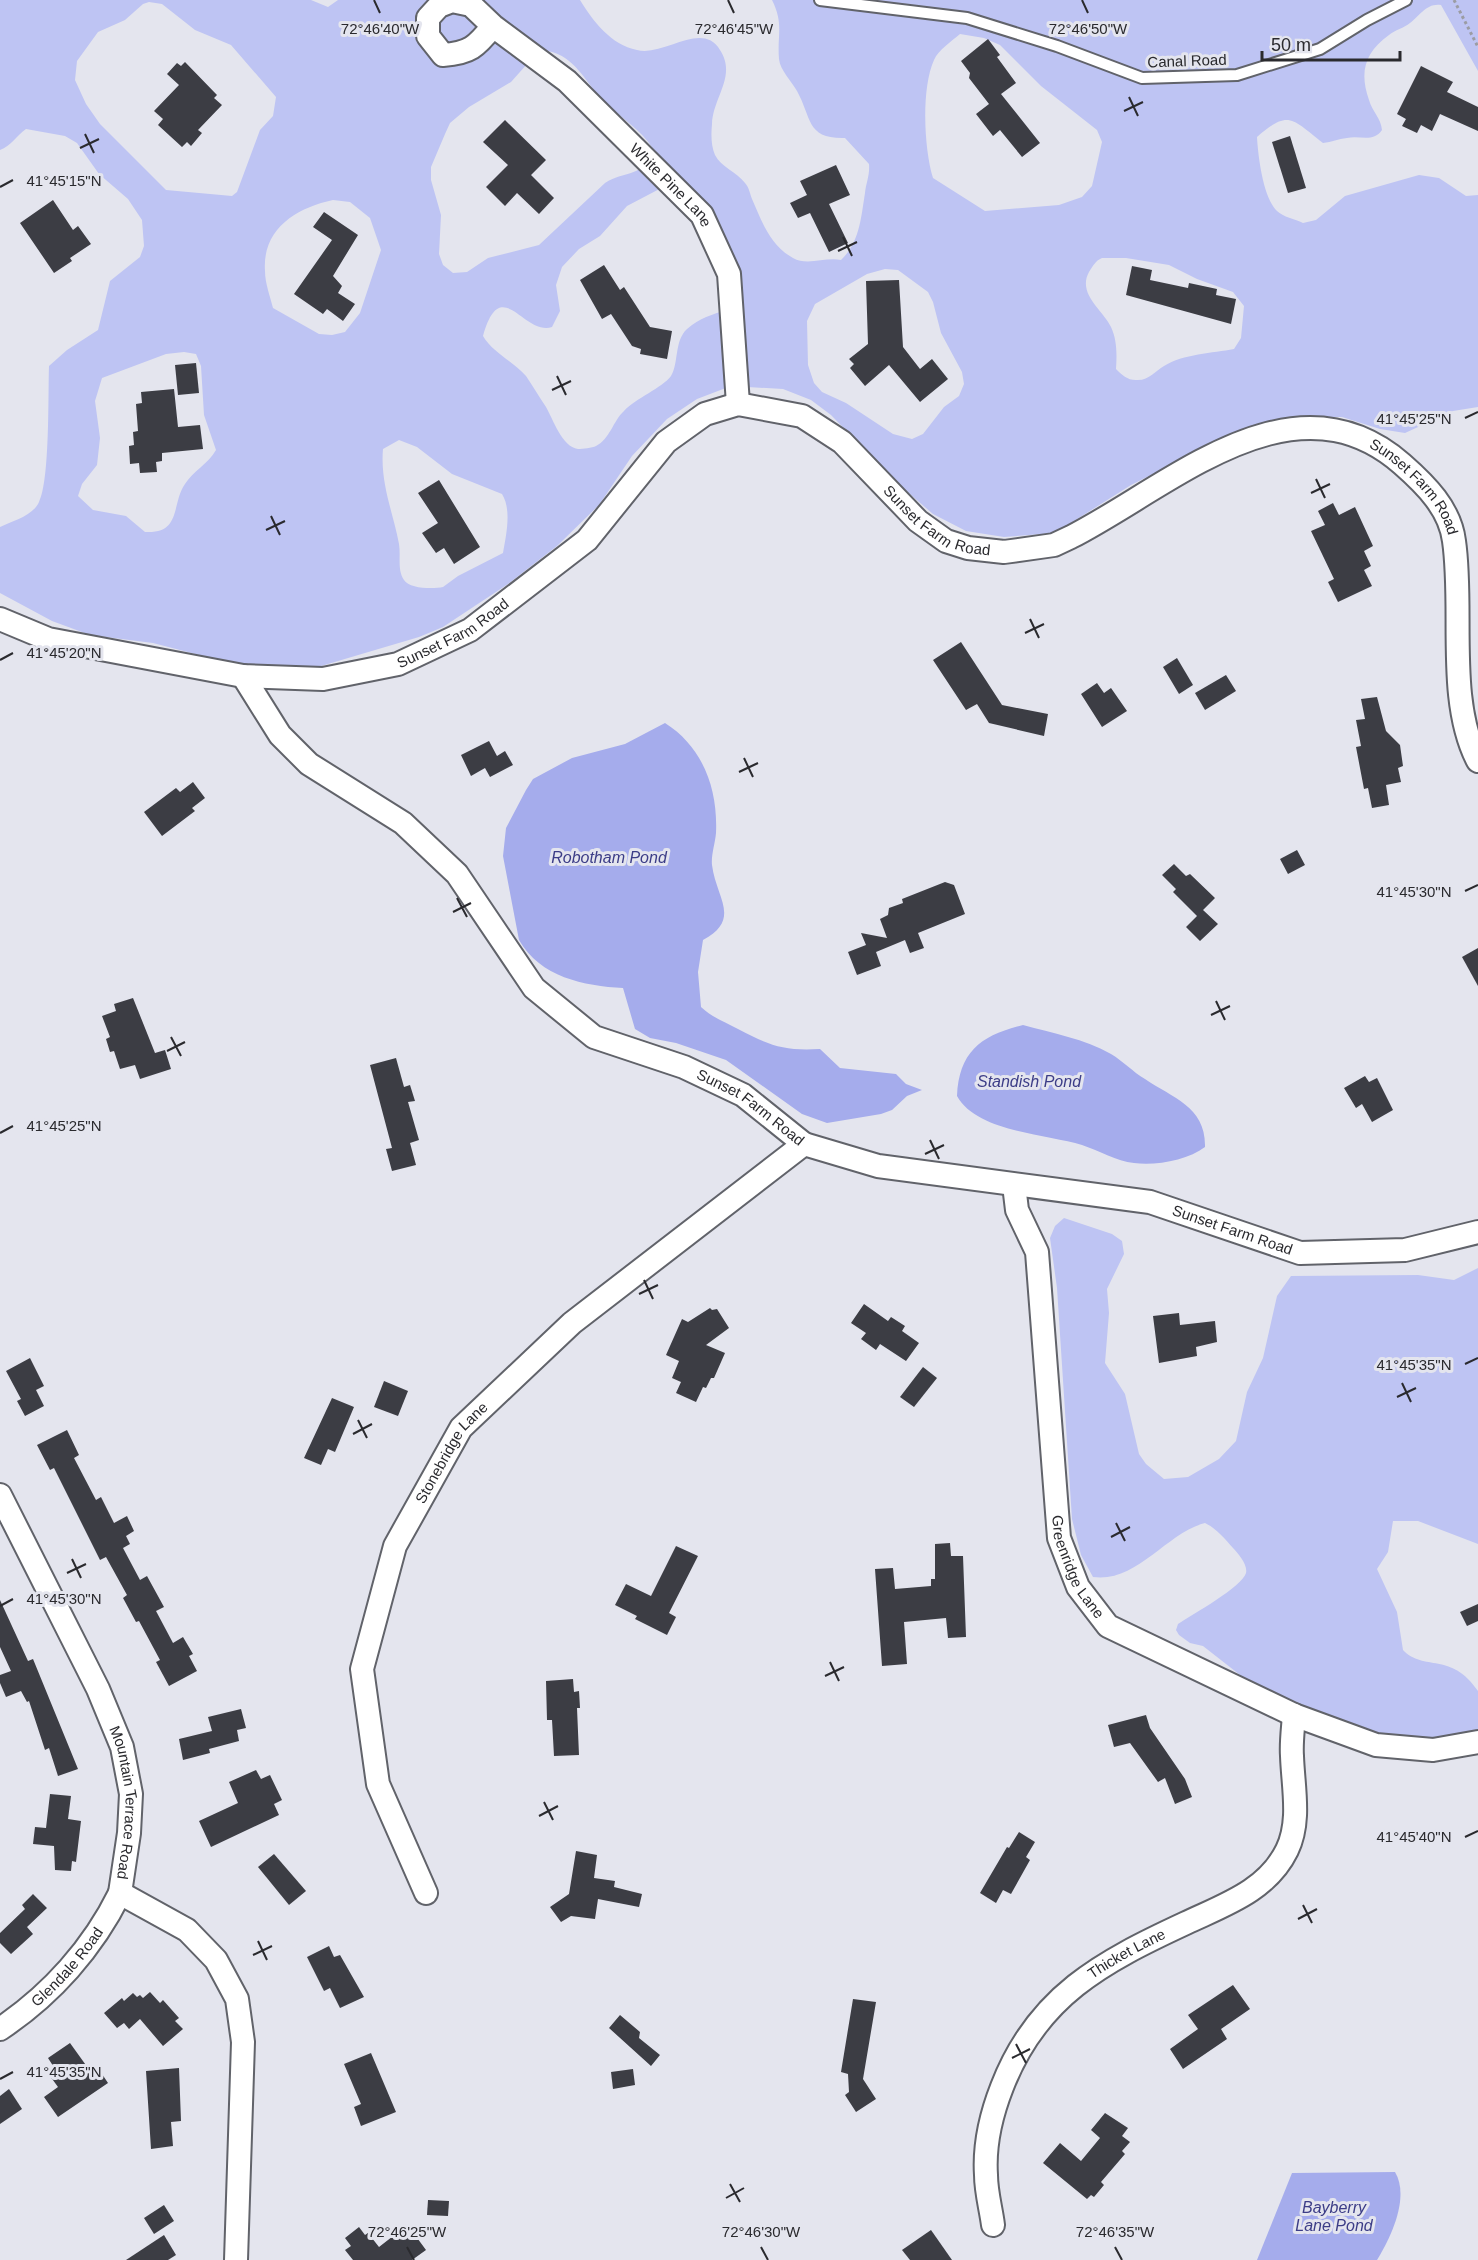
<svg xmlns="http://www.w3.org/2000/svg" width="1478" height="2260" font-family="Arial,sans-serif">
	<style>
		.green { fill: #bec4f3; fill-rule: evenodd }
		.water { fill: #a5acec }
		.building { fill: #3c3d44 }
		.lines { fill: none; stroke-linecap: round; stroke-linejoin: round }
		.service-casing { stroke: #61636a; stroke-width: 14 }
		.minor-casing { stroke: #61636a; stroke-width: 26 }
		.path { stroke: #9b9ca3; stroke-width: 3; stroke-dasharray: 3 3; stroke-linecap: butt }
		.service { stroke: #fff; stroke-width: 10 }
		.minor { stroke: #fff; stroke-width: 22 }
		.ticks { fill: none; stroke: #2a2a2e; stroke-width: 2 }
		.labels { text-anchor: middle; stroke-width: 6; stroke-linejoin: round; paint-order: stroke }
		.street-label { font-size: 15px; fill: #2a2a2e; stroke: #e4e5ee }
		.water-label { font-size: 16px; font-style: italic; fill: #3c3d87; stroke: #e4e5ee }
		.ticks-label { font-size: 15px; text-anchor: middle; fill: #2a2a2e; stroke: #e4e5ee; stroke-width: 6; stroke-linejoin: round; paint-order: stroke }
	</style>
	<rect width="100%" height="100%" fill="#e4e5ee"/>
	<g class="green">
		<path d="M0,0H311L328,7L338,0H580C593,21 611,45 637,50C664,57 702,20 720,50C737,76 713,97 712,124C711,134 711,146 715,155C721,167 737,172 745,183C749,187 750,194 752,199C762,222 770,245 793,258C807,266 825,257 841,260C860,242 861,217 865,193C866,183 870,175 869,164L845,138C806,139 812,118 797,91C792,82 780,70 779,59C777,35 784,24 772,0H1478V71L1441,5C1426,3 1420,16 1410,23C1404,28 1395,30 1389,35C1365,52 1359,72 1369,100C1372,111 1381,118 1382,130C1373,143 1360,135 1347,138C1338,139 1332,142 1323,143C1292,119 1289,109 1257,137C1258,155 1263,198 1277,211C1283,217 1295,219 1303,223L1316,220L1345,196L1419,175L1439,178L1466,196L1478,195V407L1453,411L1405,433L1380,429L1342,417H1329L1265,424L1240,430L1131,485L1055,533L1004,537L966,531L933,514L897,483L831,415L811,400L783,389L731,386L697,399L667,419L632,456L599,505L557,546L508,584L443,627L419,637L284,677L153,643L90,635L52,621L0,593V527C12,521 33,516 39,502C50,481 48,394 49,366L67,350L98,330L110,281L140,257L144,246L142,220L128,199L99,174L77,143L65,136L26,129C16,136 11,146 0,150ZM149,2L162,4L195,30L231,45L276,97L273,116L260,130L237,192L232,196L166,190L100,124L86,104L75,80L77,61L98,32L125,20L143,4ZM960,34L984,38L1000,45L1041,86L1097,130L1102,142L1092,186L1082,197L1059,205L985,211L933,178C924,149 921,89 934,60C938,50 952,41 960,34ZM548,51C576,57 584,81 603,100C619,117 641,129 653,149C645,178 625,170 605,183L539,245L488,258L467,272L453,273L443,265L439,254L441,215L431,180V167L445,134L450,123L469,107L511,82L536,54ZM667,185L741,272C749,319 715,304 687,329C674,341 679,363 671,376C662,388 636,398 624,411C613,421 610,439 596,446C592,448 583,449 578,449C562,447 553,419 546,407C539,397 533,386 526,376C513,361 493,353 483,336C501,272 523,336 552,327L560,311L556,285L562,267L579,249L600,236L627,206ZM333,200L350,202L370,218L381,250L360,313L345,332L332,335L319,334L273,308C270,296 265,283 265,271C262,229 296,208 333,200ZM1102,258H1126L1169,265L1197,279L1233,292L1244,306L1241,338L1234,349C1213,353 1183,354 1164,366C1155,371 1149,381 1136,380C1127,380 1122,375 1116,369C1117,354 1117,340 1111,327C1103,310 1077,294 1089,272C1093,266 1095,261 1102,258ZM885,269L898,270L928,292L933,302L941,333L962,372L964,384L959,396L944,407L923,434L912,439L893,434L846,403L822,392L814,383L808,365L807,321L815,304L867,274ZM184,352L196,354L201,366L204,415L216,450C208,464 193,471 185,484C171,504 182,534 145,532L126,516L93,510L78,496L82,484L97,465L100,438L95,401L102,378L166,354ZM399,440L417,447L452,474L502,494C512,510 506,535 503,553L458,576L443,587C434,589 409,589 404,580C397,570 401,556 399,544C393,512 380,483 383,449Z"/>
		<path d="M1064,1218L1112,1234L1122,1241L1124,1254L1107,1289L1109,1313L1105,1363L1125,1394L1139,1454L1146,1464L1164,1479L1188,1477L1219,1459L1236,1441L1247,1392L1263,1358L1277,1296L1291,1276L1418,1275L1454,1280L1478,1268V1544L1418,1521H1393L1388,1552L1377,1569L1397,1612L1403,1650C1424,1672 1451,1651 1478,1691V1734L1410,1742L1366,1732L1249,1682L1203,1646L1190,1643L1179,1635L1176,1630L1178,1624C1193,1614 1242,1587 1246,1573C1248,1565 1238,1553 1233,1548C1224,1538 1217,1529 1205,1523C1166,1533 1137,1583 1093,1577L1081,1555L1072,1519L1057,1288L1050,1238L1055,1226Z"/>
	</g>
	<g class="water">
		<path d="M665,723C703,747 718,789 716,833C715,844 711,855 712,865C716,898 742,919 703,940L698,972L701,1007C713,1018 725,1022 738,1029C770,1046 784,1051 820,1049L840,1068L896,1074L906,1084L922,1090L907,1096L892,1110L881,1114L827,1123L802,1114L726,1060L676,1043L650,1038L635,1029L623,988C584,986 540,977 519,940L503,856L506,828L526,790L533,779L572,758L625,744Z"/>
		<path d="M1023,1025C1052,1033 1085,1039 1111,1054C1123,1061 1133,1072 1145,1079C1173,1098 1206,1107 1205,1147C1188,1160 1156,1166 1134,1163C1116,1161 1100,1151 1082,1145C1046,1134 977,1132 957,1096C959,1051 982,1035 1023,1025Z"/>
		<path d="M1395,2172C1410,2197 1391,2237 1377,2260H1257L1292,2173Z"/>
	</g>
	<g class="building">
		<polygon points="988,39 1000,55 997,57 1016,83 1001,94 1040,143 1022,157 1000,130 993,136 976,114 989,104 969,78 970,73 961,61"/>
		<polygon points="185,62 217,95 214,98 222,105 198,130 202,133 191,146 187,142 182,147 158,125 163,119 154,111 179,85 167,74 177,63 181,66"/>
		<polygon points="1421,66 1453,82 1447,92 1478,107 1478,131 1440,114 1432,131 1421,125 1417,133 1402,126 1406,119 1397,114"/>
		<polygon points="505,120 546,160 531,175 554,198 539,214 517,193 505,206 486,187 508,165 483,142"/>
		<polygon points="1290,136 1306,188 1288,193 1272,142"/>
		<polygon points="836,165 850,195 829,204 848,243 829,252 810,213 798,218 790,203 807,195 800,181"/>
		<polygon points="53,200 73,230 78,226 91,244 70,258 72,261 54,273 20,223"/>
		<polygon points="324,212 358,235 333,276 342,286 338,293 355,304 343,321 327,309 323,314 294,294 332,240 313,227"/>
		<polygon points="604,265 620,290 624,287 650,327 672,331 667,359 640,354 641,349 632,346 611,314 602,319 580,280"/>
		<polygon points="1132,266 1152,270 1150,280 1188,288 1189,283 1217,289 1216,295 1236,299 1231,324 1126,295"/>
		<polygon points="899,280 903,347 920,369 932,359 948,379 920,402 889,365 865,386 850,368 854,364 849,359 868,344 866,281"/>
		<polygon points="196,363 199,393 178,395 175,365"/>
		<polygon points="174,389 178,427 200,425 203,449 162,453 162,461 156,462 157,472 140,473 139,463 130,464 129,446 134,445 133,432 138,431 136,404 142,403 141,392"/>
		<polygon points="439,480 480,547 454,564 444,548 436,553 422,533 438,523 418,493"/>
		<polygon points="1333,503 1339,515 1355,507 1373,546 1364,551 1371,566 1364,570 1372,586 1338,602 1328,582 1334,579 1311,531 1325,525 1318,511"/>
		<polygon points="961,642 1002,705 1048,714 1044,736 989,723 977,704 966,710 933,660"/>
		<polygon points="1177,658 1193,685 1179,694 1163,667"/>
		<polygon points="1226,675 1236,691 1205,710 1195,693"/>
		<polygon points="1097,683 1104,693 1111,688 1127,711 1102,727 1081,694"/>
		<polygon points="1377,697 1386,731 1400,745 1403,766 1398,768 1401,782 1386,785 1389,805 1372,808 1368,788 1364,789 1356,747 1361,746 1356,720 1365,719 1361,699"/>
		<polygon points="489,741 497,756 505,751 513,765 490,777 485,768 471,776 461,755"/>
		<polygon points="193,782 205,798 192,808 195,811 162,836 144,812 176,788 180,792"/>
		<polygon points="1297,850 1305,865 1288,874 1280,859"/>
		<polygon points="1174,864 1186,876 1190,874 1215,898 1203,910 1218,924 1200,941 1186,927 1197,916 1173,892 1176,889 1162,875"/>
		<polygon points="945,882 954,885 965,914 918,933 924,948 910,953 905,940 876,952 881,966 857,975 848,952 866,945 861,933 887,938 880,919 888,915 889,908 903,903 902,899"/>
		<polygon points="1478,948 1478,986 1462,957"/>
		<polygon points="133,998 155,1053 165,1050 171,1069 140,1079 135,1065 120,1069 114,1051 110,1052 106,1039 110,1037 102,1016 116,1011 114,1004"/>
		<polygon points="396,1058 404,1087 410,1085 415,1101 408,1102 419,1140 410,1143 416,1165 392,1171 386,1149 392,1148 370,1065"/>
		<polygon points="1365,1076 1369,1082 1377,1078 1393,1110 1372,1122 1362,1104 1356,1108 1344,1088"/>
		<polygon points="864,1304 888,1321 891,1317 905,1326 902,1331 919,1343 906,1361 880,1344 876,1350 861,1339 866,1333 851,1323"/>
		<polygon points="710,1308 712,1310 717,1309 729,1328 706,1345 725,1353 714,1378 711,1378 706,1388 703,1387 696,1402 676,1393 681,1382 672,1378 679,1361 666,1355 682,1319 688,1322"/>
		<polygon points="1179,1313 1180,1325 1215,1321 1217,1342 1196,1347 1197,1356 1159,1363 1153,1316"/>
		<polygon points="30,1358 44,1386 36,1390 44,1406 25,1416 17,1401 21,1399 6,1371"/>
		<polygon points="923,1367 937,1378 914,1407 900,1397"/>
		<polygon points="384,1381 408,1391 398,1416 374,1407"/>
		<polygon points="332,1398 354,1407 335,1452 328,1449 321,1465 304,1458"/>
		<polygon points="67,1430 79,1455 74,1458 96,1500 101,1497 114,1523 127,1516 134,1531 126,1536 130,1544 123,1548 140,1580 147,1576 164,1607 156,1611 173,1643 183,1637 193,1654 189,1656 197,1671 169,1686 156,1662 160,1660 139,1621 136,1622 123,1598 127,1595 106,1557 100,1560 54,1468 50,1470 37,1445"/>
		<polygon points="950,1543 951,1556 963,1556 966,1637 948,1638 946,1618 904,1622 907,1664 882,1666 875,1569 893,1568 895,1589 931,1586 931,1579 935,1579 935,1544"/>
		<polygon points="676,1546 698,1556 669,1613 676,1617 667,1635 635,1619 637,1616 615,1605 626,1584 651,1596"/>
		<polygon points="0,1600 28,1661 33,1659 78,1769 58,1776 49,1748 45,1750 29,1701 27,1702 21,1691 6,1697 0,1683 0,1675 11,1671 0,1647"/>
		<polygon points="1478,1604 1478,1621 1467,1626 1460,1612"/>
		<polygon points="573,1679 574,1692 579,1691 580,1708 577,1708 579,1755 554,1756 552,1720 547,1720 546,1681"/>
		<polygon points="241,1709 246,1728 237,1730 239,1741 209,1749 210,1753 183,1760 179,1739 212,1731 208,1717"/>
		<polygon points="1146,1715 1150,1728 1185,1779 1192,1797 1175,1804 1165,1778 1158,1782 1130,1743 1114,1747 1108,1725"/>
		<polygon points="256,1770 261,1779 270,1775 282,1800 274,1804 279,1815 211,1847 199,1821 238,1803 229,1782"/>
		<polygon points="50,1794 71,1796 68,1819 81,1821 76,1862 72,1861 71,1871 55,1870 54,1846 33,1844 35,1827 46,1828"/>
		<polygon points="1019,1832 1035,1842 1026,1857 1030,1860 1011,1894 1003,1890 996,1903 980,1893 1007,1847 1009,1848"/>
		<polygon points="576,1851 597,1855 594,1878 615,1881 614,1887 642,1894 639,1907 598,1899 595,1919 571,1916 561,1922 550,1907 569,1894"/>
		<polygon points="274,1854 306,1891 289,1905 258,1867"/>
		<polygon points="33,1894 47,1908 27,1927 33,1934 11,1954 0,1943 0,1933 25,1909 22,1905"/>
		<polygon points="329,1946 334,1957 340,1955 364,1997 340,2008 330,1988 324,1991 307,1957"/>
		<polygon points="1233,1985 1250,2009 1221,2029 1227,2039 1183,2069 1170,2049 1198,2029 1188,2015"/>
		<polygon points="150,1992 160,2003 163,2000 179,2018 175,2021 183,2029 163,2046 140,2019 129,2029 124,2023 117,2028 104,2013 122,1998 124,2001 133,1993 137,1997 140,1995 143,1998"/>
		<polygon points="853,1999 876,2002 863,2079 876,2099 856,2112 845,2095 849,2092 848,2074 841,2072"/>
		<polygon points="620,2015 640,2032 639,2038 660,2055 651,2066 609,2028"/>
		<polygon points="70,2043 93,2075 100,2071 108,2083 58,2117 44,2097 58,2087 50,2076 57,2072 48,2058"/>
		<polygon points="371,2053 396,2112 361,2126 354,2107 361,2104 344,2064"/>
		<polygon points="179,2068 181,2121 171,2122 173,2146 151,2149 146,2071"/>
		<polygon points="633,2069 635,2085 613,2089 611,2072"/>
		<polygon points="9,2089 22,2109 0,2124 0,2096"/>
		<polygon points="1105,2113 1128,2128 1122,2136 1130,2142 1122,2151 1125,2154 1101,2182 1104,2185 1094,2197 1091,2195 1087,2199 1043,2163 1060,2143 1081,2161 1100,2138 1091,2130"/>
		<polygon points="428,2200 449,2201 448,2216 427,2215"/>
		<polygon points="164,2205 174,2221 154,2234 144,2218"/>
		<polygon points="359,2227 365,2235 368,2233 379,2247 397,2233 401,2238 412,2231 426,2250 412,2260 353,2260 345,2250 351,2246 345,2238"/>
		<polygon points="931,2230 952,2260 910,2260 902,2250"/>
		<polygon points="164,2235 176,2255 168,2260 126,2260"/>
	</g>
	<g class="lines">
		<g class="service-casing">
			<polyline id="service" points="820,0 967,18 1057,46 1142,78 1237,75 1320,49 1367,20 1406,0"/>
		</g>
		<g class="minor-casing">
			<g id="minor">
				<path id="s1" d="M493,26C476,47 470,53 443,55L428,36V18L439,6L452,1L471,5L493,26L567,81L702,215L729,274L738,404"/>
				<path id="s2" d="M0,619L48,639L243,676L323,679L398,664L470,630L587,540L666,442L705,414L738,404L802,416L842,442L918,521L946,541L968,548L1004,552L1054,545L1071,537C1171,486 1293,369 1402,464C1426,485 1450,509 1454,541C1464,609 1446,700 1478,761"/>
				<path id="s3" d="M243,676L280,735L309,764L403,823L457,874L534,988L594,1037L684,1067L743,1095L804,1144L878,1166L1150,1202L1300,1253L1405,1250L1478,1232"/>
				<path id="s4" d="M1014,1185L1017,1210L1037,1252L1059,1538L1078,1587L1108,1626L1294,1715L1376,1745L1433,1750L1478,1742"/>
				<path id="s5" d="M0,1495L98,1689L122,1747L131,1794L129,1833L120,1893L187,1930L216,1960L237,1999L243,2042L236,2260"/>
				<path id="s6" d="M426,1893L378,1784L362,1669L395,1546L461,1428L572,1323L804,1144"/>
				<path id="s7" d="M0,2029C51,1995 93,1948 120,1893"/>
				<path id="s8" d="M993,2225C991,2209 986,2192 986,2175C984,2145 991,2115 1002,2087C1037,1996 1102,1962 1186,1923C1224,1905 1267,1891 1287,1850C1301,1821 1293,1787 1292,1756C1291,1743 1293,1729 1294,1715"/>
			</g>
		</g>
		<polyline class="path" points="1454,0 1478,47"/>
		<use href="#service" class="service"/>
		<use href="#minor" class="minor"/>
	</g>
	<path class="ticks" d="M374,0L380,13M728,0L734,13M1082,0L1088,13M1129,97L1138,116M1124,111L1143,102M85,134L94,153M80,148L99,139M0,187L13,180M843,237L852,256M838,251L857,242M557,376L566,395M552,390L571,381M1465,418L1478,412M1316,479L1325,498M1311,493L1330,484M271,516L280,535M266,530L285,521M1030,619L1039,638M1025,633L1044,624M0,660L13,653M744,758L753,777M739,772L758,763M1465,891L1478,885M457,898L467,917M453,912L471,903M1216,1001L1225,1020M1211,1015L1230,1006M171,1037L181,1056M167,1051L185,1042M0,1133L13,1126M930,1140L939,1159M925,1154L944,1145M644,1280L653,1299M639,1294L658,1285M1465,1364L1478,1358M1402,1383L1411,1402M1397,1397L1416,1388M358,1420L367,1438M353,1434L372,1424M1116,1523L1125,1541M1111,1537L1130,1527M72,1559L81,1578M67,1573L86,1564M0,1606L13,1599M830,1662L839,1681M825,1676L844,1667M544,1802L553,1820M539,1816L558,1806M1465,1837L1478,1831M1303,1905L1312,1923M1298,1919L1317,1909M258,1941L267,1960M253,1955L272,1946M1016,2044L1026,2063M1012,2058L1030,2049M0,2079L13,2072M730,2184L740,2202M726,2198L744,2188M407,2247L414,2260M761,2247L768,2260M1115,2247L1122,2260"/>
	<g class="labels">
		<g class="street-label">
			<text transform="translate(1187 61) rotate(-2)" y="5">Canal Road</text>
			<text dy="5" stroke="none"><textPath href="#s1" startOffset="422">White Pine Lane</textPath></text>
			<text dy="5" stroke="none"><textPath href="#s2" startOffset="1620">Sunset Farm Road</textPath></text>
			<text dy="5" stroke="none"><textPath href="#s2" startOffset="1082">Sunset Farm Road</textPath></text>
			<text dy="5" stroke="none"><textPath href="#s2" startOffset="470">Sunset Farm Road</textPath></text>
			<text dy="5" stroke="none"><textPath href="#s3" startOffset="684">Sunset Farm Road</textPath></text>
			<text dy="5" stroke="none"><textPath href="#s3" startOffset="1188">Sunset Farm Road</textPath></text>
			<text dy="5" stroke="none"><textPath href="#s6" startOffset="472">Stonebridge Lane</textPath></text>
			<text dy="5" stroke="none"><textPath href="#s4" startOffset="392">Greenridge Lane</textPath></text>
			<text dy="5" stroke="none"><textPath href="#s5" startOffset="336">Mountain Terrace Road</textPath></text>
			<text dy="5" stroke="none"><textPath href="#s8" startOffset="328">Thicket Lane</textPath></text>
			<text dy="5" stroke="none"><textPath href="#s7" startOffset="92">Glendale Road</textPath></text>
		</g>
		<g class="water-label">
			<text x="609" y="863">Robotham Pond</text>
			<text x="1029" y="1087">Standish Pond</text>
			<text x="1334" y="2213">Bayberry<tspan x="1334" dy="18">Lane Pond</tspan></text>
		</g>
	</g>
	<g class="ticks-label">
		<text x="380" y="34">72°46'40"W</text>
		<text x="734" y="34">72°46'45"W</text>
		<text x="1088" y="34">72°46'50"W</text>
		<text x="64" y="186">41°45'15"N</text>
		<text x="1414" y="424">41°45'25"N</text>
		<text x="64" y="658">41°45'20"N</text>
		<text x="1414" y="897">41°45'30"N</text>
		<text x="64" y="1131">41°45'25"N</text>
		<text x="1414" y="1370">41°45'35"N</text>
		<text x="64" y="1604">41°45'30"N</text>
		<text x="1414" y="1842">41°45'40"N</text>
		<text x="64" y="2077">41°45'35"N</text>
		<text x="407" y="2237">72°46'25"W</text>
		<text x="761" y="2237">72°46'30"W</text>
		<text x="1115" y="2237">72°46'35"W</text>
	</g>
	<path d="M1262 51v9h138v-9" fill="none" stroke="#2a2a2e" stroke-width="3"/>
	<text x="1271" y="51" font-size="18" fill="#2a2a2e" stroke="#e4e5ee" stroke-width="4.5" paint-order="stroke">50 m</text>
</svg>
